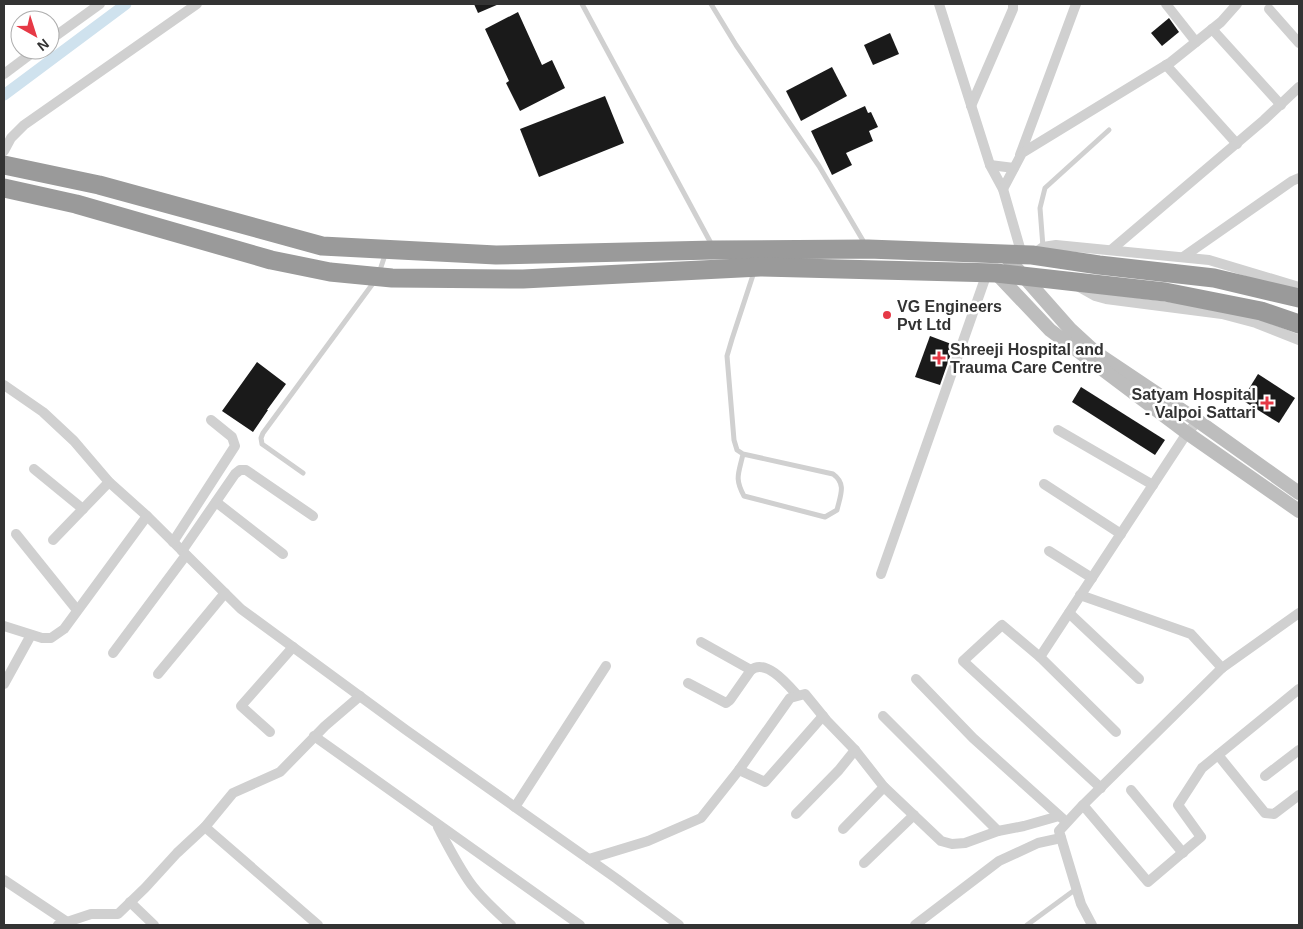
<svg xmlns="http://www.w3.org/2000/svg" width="1303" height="929" font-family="Arial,sans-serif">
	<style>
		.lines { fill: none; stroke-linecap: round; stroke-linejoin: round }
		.canal { stroke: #cfe2ee; stroke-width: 11 }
		.building { fill: #1a1a1a }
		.lane { stroke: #d0d0d0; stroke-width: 5 }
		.street { stroke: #d0d0d0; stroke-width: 10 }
		.secondary { stroke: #bdbdbd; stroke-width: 14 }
		.highway { stroke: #9a9a9a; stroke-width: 19 }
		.poi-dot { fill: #e63946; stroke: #fff; stroke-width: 2 }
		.labels { text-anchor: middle; stroke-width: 5; stroke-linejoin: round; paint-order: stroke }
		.poi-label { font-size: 16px; font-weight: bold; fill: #333; stroke: #fff; text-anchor: start }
	</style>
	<rect width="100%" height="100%" fill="#fff"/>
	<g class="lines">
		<polyline class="canal" points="4,95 126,4"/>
	</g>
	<g class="building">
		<polygon points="474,4 499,4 478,13"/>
		<polygon points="518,12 542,65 552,60 565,88 520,111 506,83 509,81 485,29"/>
		<polygon points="1169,18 1179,32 1162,46 1151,33"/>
		<polygon points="890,33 899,54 873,65 864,45"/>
		<polygon points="832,67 847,96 801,121 786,91"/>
		<polygon points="605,96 624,143 539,177 520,129"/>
		<polygon points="865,106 868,113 871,112 878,127 869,131 873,141 846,153 852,165 832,175 811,131"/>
		<polygon points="930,336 954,345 940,385 915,377"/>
		<polygon points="257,362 286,384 267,410 268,410 253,432 222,411"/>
		<polygon points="1258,374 1295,398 1279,423 1242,400"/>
		<polygon points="1081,387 1165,440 1155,455 1072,402"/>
	</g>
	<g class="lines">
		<g class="lane">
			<polyline points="582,4 713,247"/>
			<polyline points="711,4 736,45 819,166 865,244"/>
			<polyline points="1043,247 1040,208 1045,188 1109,130"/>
			<polyline points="379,273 386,252"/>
			<path d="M743,454C739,473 734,478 744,496L825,517L837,510C840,496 847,484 833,474L743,454L737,450L734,440L727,356L732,339L754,272"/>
			<polyline points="303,473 262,444 261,438 263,433 374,282"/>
			<polyline points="1027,925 1076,889"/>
		</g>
		<g class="street">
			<polyline points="939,4 990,165 1003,189 1022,255"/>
			<polyline points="1166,4 1196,42"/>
			<polyline points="1269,9 1299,43"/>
			<polyline points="1212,29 1281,105"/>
			<polyline points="50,40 100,4"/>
			<polyline points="1166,65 1237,144"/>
			<polyline points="4,74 36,50"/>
			<polyline points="971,106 1013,9 1013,4"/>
			<polyline points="4,151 11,138 24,125 197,4"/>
			<polyline points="1020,155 1076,4"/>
			<polyline points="990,165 1014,168"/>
			<polyline points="1003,189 1022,153 1171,62 1221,22 1237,4"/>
			<polyline points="1111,250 1264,120 1299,87"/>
			<polyline points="1033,254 1043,247 1056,245 1209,260 1299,287"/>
			<polyline points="1183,257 1292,181 1299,178"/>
			<polyline points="1079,287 1095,296 1106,299 1222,314 1256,323 1299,340"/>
			<polyline points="4,385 43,412 74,441 109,482 147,516 241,609 406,730 617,879 679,925"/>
			<polyline points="1058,430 1153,485"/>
			<polyline points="34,469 83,509"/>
			<polyline points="1044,484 1121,534"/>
			<polyline points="216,502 283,554"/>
			<polyline points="16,534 77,610"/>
			<polyline points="53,540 109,482"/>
			<polyline points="173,542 235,446 232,437 211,420"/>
			<polyline points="182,551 235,474 240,470 246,470 313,516"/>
			<polyline points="1049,551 1092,578"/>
			<polyline points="881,574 987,273"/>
			<polyline points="1080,595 1191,634 1222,668"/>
			<polyline points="1069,613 1139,679"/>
			<polyline points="4,626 42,638 51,638 64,629 147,516"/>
			<polyline points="701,642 751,670"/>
			<polyline points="113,653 186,555"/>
			<polyline points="1040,657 1116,732"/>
			<polyline points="158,674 225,593"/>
			<polyline points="916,679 973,738 1063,819"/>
			<path d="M688,683L726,703L730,700L751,670C766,658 788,685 797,695"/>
			<polyline points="4,684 31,635"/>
			<polyline points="883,716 998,831 1024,826 1059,816"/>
			<polyline points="270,732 241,706 293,647"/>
			<polyline points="314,736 580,925"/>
			<polyline points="1218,755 1265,813 1274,814 1299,795"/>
			<polyline points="739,770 765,782 823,716"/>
			<polyline points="1265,776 1299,750"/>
			<polyline points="1101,788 963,661 1002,625 1040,657 1187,433 1198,421"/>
			<polyline points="1131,790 1183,853"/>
			<polyline points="1083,805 1148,882 1201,837 1178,805 1202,768 1299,689"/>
			<polyline points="515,807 606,666"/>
			<polyline points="796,814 839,770 855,750"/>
			<path d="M438,827C448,846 458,866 471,884C482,899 497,912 511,925"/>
			<polyline points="843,829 884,787"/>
			<polyline points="589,859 648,841 701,818 739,770 790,698 805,694 827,721 855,750 884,787 941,841 952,844 965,843 998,831"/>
			<polyline points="864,863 914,815"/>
			<polyline points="4,880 67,922"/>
			<polyline points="130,902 154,925"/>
			<polyline points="58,925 91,914 118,914 145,888 177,853 205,827"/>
			<polyline points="318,925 205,827 233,793 280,772 325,726 360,696"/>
			<polyline points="915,925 999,861 1038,843 1061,838"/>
			<polyline points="1092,925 1081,904 1059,831 1083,805 1222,668 1299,613"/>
		</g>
		<g class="secondary">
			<polyline points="1003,253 1070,329 1095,352 1198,421 1299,493"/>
			<polyline points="994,271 1050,330 1187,433 1299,511"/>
		</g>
		<g class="highway">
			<polyline points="4,165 99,185 322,246 496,255 714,250 868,249 1032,255 1099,265 1214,278 1299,298"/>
			<polyline points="4,188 76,204 271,260 330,272 392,278 523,279 760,267 996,273 1165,292 1261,311 1299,324"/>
		</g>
	</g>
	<g class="poi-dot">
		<circle cx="887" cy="315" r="5"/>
		<path d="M936.5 350.5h5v5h5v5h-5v5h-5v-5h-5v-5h5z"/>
		<path d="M1264.5 395.5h5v5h5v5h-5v5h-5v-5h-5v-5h5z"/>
	</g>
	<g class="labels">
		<g class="poi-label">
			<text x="897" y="312">VG Engineers<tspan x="897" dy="18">Pvt Ltd</tspan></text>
			<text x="950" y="355">Shreeji Hospital and<tspan x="950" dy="18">Trauma Care Centre</tspan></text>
			<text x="1256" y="400" text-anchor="end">Satyam Hospital<tspan x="1256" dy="18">- Valpoi Sattari</tspan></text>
		</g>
	</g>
	<rect width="1303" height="929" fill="none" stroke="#333333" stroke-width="10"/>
	<g transform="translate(35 35) rotate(141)"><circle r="24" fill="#ffffff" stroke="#adadad"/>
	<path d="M0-4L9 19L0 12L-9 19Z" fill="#e63946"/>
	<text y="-8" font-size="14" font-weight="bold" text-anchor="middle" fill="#333333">N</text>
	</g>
</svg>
